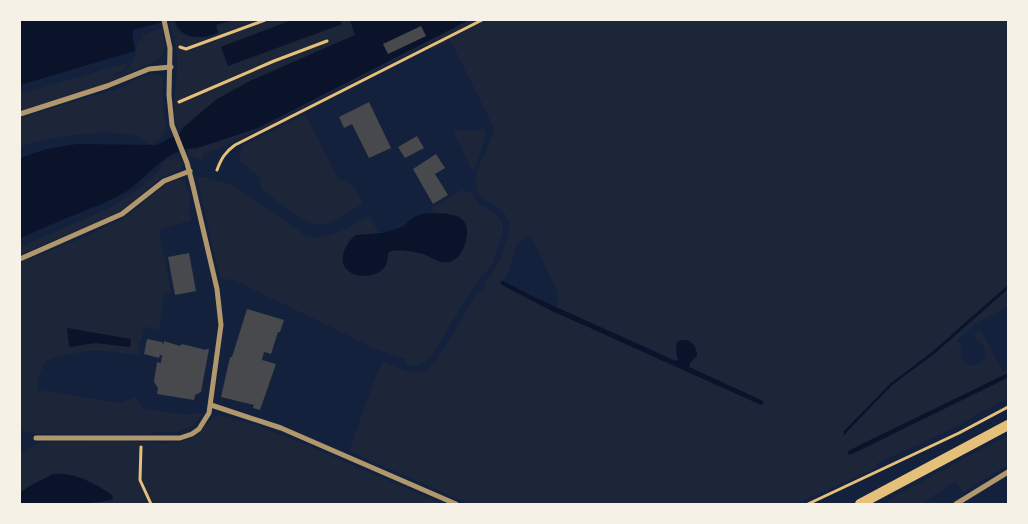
<svg xmlns="http://www.w3.org/2000/svg" width="1028" height="524" font-family="Inter,sans-serif">
	<style>
		.green { fill: #1d2539; fill-rule: evenodd }
		.water { fill: #0b132b }
		.building { fill: #48494c }
		.lines { fill: none; stroke-linecap: round; stroke-linejoin: round }
		.path { stroke: #e5c07b; stroke-width: 3 }
		.minor { stroke: #b1986c; stroke-width: 5 }
		.secondary { stroke: #e5c07b; stroke-width: 10 }
	</style>
	<rect width="100%" height="100%" fill="#14213d"/>
	<g class="green">
		<path d="M233,20H292L221,47L228,66L341,24L340,20H350L355,35L252,80L217,99L185,126L183,125L179,131C169,112 177,86 177,65C177,50 174,38 170,23L174,22L176,30C190,39 203,40 218,35L216,25Z"/>
		<path d="M469,20H1008V285L932,352L891,383L844,431V435L892,385L934,354L1008,289V306L976,324L957,340L962,346C954,372 989,370 985,350C984,344 978,342 975,337L976,333L980,328L1003,372L1008,370V373L860,445L848,454L850,455L1008,377V398L947,431L876,464L877,468L795,504H469L349,451L375,378L383,361C395,366 411,377 424,371C439,364 466,310 476,294L485,290L484,284C488,278 494,272 497,265C502,257 511,230 509,221C507,215 501,210 497,207C489,202 480,200 477,190C472,168 491,147 494,128L450,40L432,49L428,44L221,148L203,154L202,160L191,156L187,152L189,151V149L196,150L197,148L258,128ZM531,235L555,287L558,296L556,307L678,361L676,350L693,360L690,363L689,367L763,401V404L550,310L501,281H503C517,264 507,242 531,235Z"/>
		<path d="M162,28C163,39 169,53 158,60L104,84L20,111V94L130,62L123,70L112,76C127,76 138,57 137,42L143,39L142,35Z"/>
		<path d="M150,74L158,75L163,78V108L167,130L163,132L165,136L155,141V143H148L147,141C144,140 141,137 137,136C109,128 47,136 20,147V118L126,86L133,80Z"/>
		<path d="M305,114L338,178L355,187L363,204C351,210 338,220 325,224C308,229 276,199 262,190L259,177L240,161C239,154 241,150 245,144Z"/>
		<polygon points="482,129 486,132 486,136 475,168 472,171 454,133 456,131 471,131"/>
		<polygon points="179,156 182,165 180,169 160,178 132,202 119,212 20,255 20,247 114,206 141,187 157,173 165,161"/>
		<path d="M205,177L233,185L306,236C329,242 350,226 369,216L379,233L352,238L345,248L354,274C376,279 383,271 389,251C396,249 418,252 425,255C438,259 447,266 459,256L464,220L458,216L435,214L431,208L462,190L471,192L479,204L490,210L500,218L503,224V233L492,265L483,275L469,294L432,356C424,363 416,369 406,364V359L376,349L234,280L220,279L197,178Z"/>
		<path d="M176,179L182,180L185,183L191,202L188,209L191,220L159,230L171,293L164,295L159,330L148,327L144,328L141,342H139L138,347L140,348L138,355C112,351 87,348 62,356C57,357 51,358 47,361C40,368 38,380 37,390L120,403L136,397L143,409L191,415L192,412L203,414L191,427L178,432L127,434L35,433L20,430V263C53,249 93,235 123,218C143,207 155,188 176,179ZM67,328L130,347L95,343L72,347Z"/>
		<path d="M220,415L255,425L295,440L442,504H20V454L38,444L48,442C74,442 100,440 125,441C145,442 167,446 187,440C203,435 207,418 220,415Z"/>
		<polygon points="1008,435 1008,465 963,492 955,481 921,504 885,504 895,496"/>
	</g>
	<g class="water">
		<path d="M20,20H171L133,30C131,36 135,44 135,51L20,85Z"/>
		<path d="M175,20H233L216,25L218,33C201,39 181,41 175,20Z"/>
		<polygon points="292,20 340,20 342,24 228,66 221,47"/>
		<path d="M350,20H469L258,128L197,148C167,147 150,175 127,191C111,201 94,207 77,214C58,221 39,230 20,238V158L46,149L77,144L157,145L180,133L185,126L217,99L252,80L355,35Z"/>
		<path d="M422,214C438,213 470,210 467,235C465,249 458,265 441,262C434,260 429,256 423,254C415,252 396,248 389,252C387,257 388,262 385,267C377,277 357,279 347,270C337,260 346,242 356,235L383,233L402,227L414,217Z"/>
		<path d="M501,281H503L536,298L675,361L678,360L676,350L677,342C688,336 697,344 697,356L690,363L689,367L763,401V404L761,405L550,310L502,285L500,283Z"/>
		<polygon points="1008,285 1008,289 934,354 892,385 843,436 844,431 891,383 932,352"/>
		<polygon points="67,328 131,339 130,347 95,343 69,347"/>
		<polygon points="1008,373 1008,377 1005,379 850,455 848,454 848,451 860,445"/>
		<path d="M53,474C74,472 95,483 112,495L113,499C103,503 95,501 85,504H20V493L28,487Z"/>
	</g>
	<g class="building">
		<polygon points="421,26 426,36 388,54 383,44"/>
		<polygon points="369,102 391,148 369,158 352,124 344,128 339,117"/>
		<polygon points="417,136 424,148 405,158 398,147"/>
		<polygon points="436,154 445,168 435,174 448,195 433,204 413,169"/>
		<polygon points="189,253 196,291 175,295 168,257"/>
		<polygon points="247,309 284,320 280,332 278,332 271,354 264,352 262,360 276,364 260,410 253,408 254,405 221,397 230,357 232,357"/>
		<polygon points="147,339 162,342 164,345 164,341 180,346 182,344 206,350 206,349 209,349 201,392 195,395 194,400 157,394 158,388 154,382 157,362 161,363 162,355 160,355 159,358 144,354"/>
	</g>
	<g class="lines">
		<g class="path">
			<polyline points="180,47 186,49 265,20"/>
			<polyline points="179,102 274,61 327,41"/>
			<path d="M217,170C221,159 225,152 235,145L482,20"/>
			<polyline points="141,447 140,480 151,504"/>
			<polyline points="808,504 959,433 1008,407"/>
		</g>
		<g class="minor">
			<polyline points="20,114 107,86 149,69 171,67"/>
			<polyline points="20,259 122,214 164,181 190,171"/>
			<polyline points="211,405 281,428 456,504"/>
			<polyline points="36,438 180,438 192,434 199,429 209,413 221,325 217,289 193,186 187,163 172,125 169,95 170,48 164,20"/>
			<polyline points="956,504 1008,472"/>
		</g>
		<polyline class="secondary" points="860,504 1008,425"/>
	</g>
	<rect width="1028" height="524" fill="none" stroke="#f6f1e7" stroke-width="42"/>
</svg>
